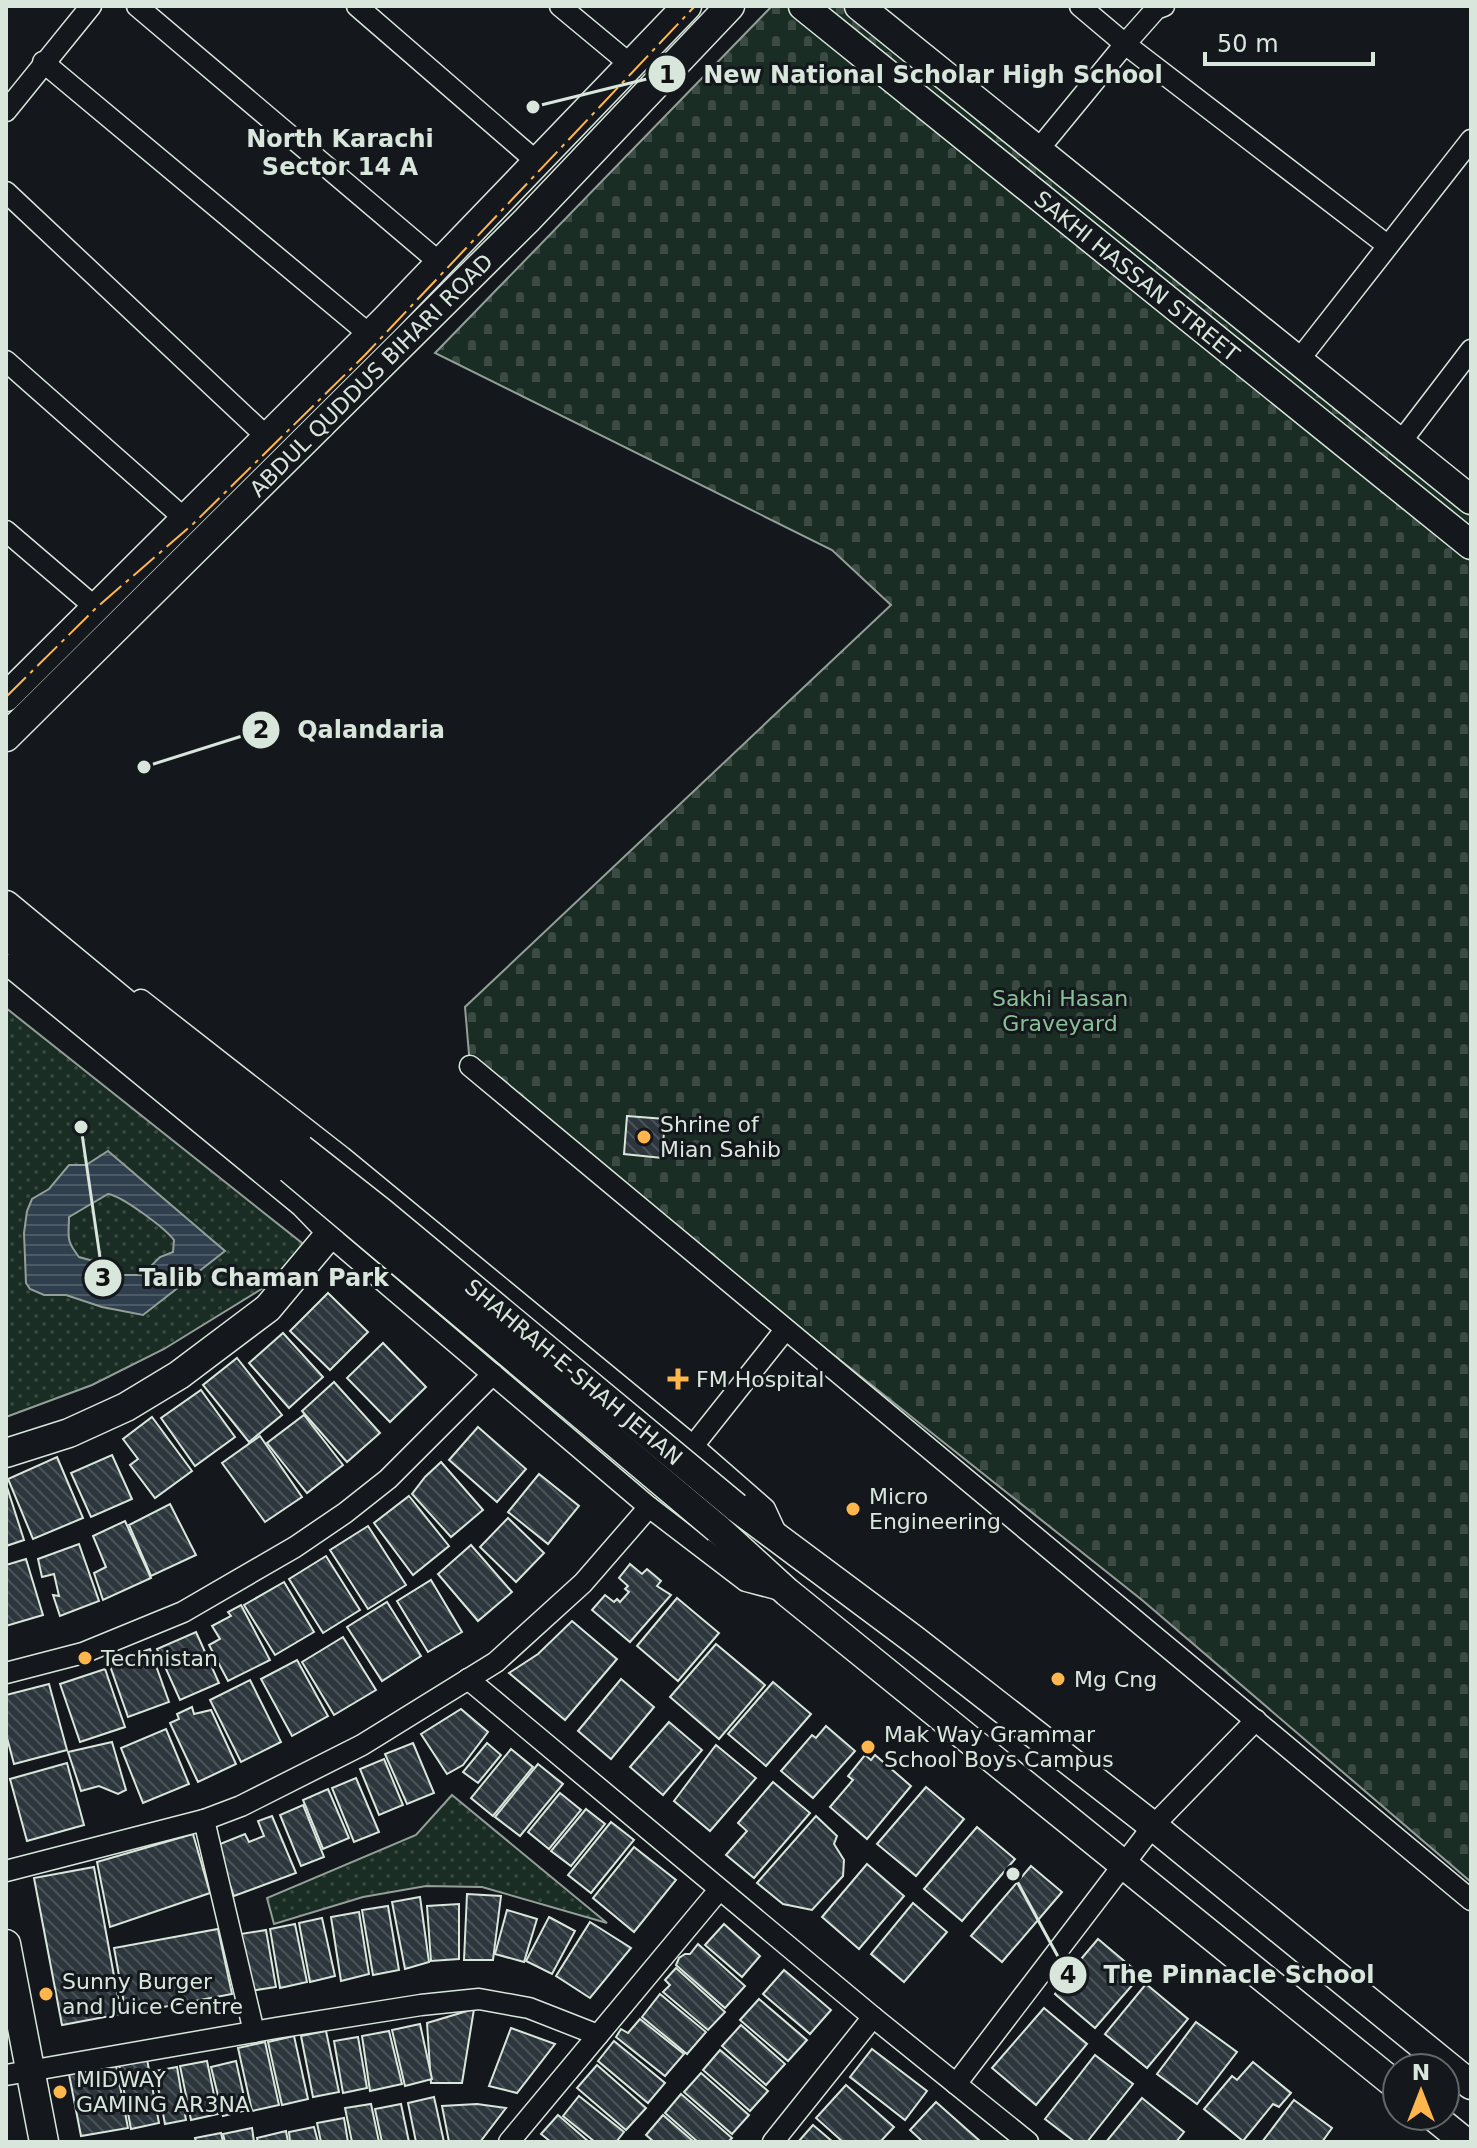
<svg xmlns="http://www.w3.org/2000/svg" width="1477" height="2148" font-family="'DejaVu Sans',sans-serif">
	<style>
		.grass { fill: url(#grass-dots); stroke: #939e99; stroke-width: 2 }
		.cemetery { fill: url(#cemetery-stones); stroke: #939e99; stroke-width: 2 }
		.water { fill: url(#water-rules); stroke: #939e99; stroke-width: 2; fill-rule: evenodd }
		.building { fill: url(#building-back-hatch); stroke: #d8e6dc; stroke-width: 2 }
		.lines { fill: none; stroke-linecap: round; stroke-linejoin: round }
		.street-casing { stroke: #d8e6dc; stroke-width: 23 }
		.secondary-casing { stroke: #d8e6dc; stroke-width: 31 }
		.street { stroke: #14181c; stroke-width: 20 }
		.secondary { stroke: #14181c; stroke-width: 28 }
		.secondary-bridge-casing { stroke: #d8e6dc; stroke-width: 31; stroke-linecap: butt }
		.secondary-bridge { stroke: #14181c; stroke-width: 28 }
		.power { stroke: #ffb74d; stroke-width: 2; stroke-dasharray: 28 6 4 6; stroke-linecap: butt }
		.poi-dot { fill: #ffb74d; stroke: #14181c; stroke-width: 3 }
		.labels { text-anchor: middle; stroke-width: 6; stroke-linejoin: round; paint-order: stroke }
		.street-label { font-size: 22px; fill: #d8e6dc; stroke: #14181c }
		.park-label { font-size: 22px; fill: #8ac095; stroke: #14181c }
		.poi-label { font-size: 22px; fill: #d8e6dc; stroke: #14181c; text-anchor: start }
		.neighbourhood-label { font-size: 24px; font-weight: bold; fill: #d8e6dc; stroke: #14181c }
		.leader { fill: none; stroke: #d8e6dc; stroke-width: 3 }
		.callout-dot { fill: #d8e6dc; stroke: #14181c; stroke-width: 3 }
		.mark-label { font-size: 24px; text-anchor: middle; font-weight: bold; fill: #111 }
		.callout-label { font-size: 24px; text-anchor: middle; font-weight: bold; fill: #d8e6dc; stroke: #14181c; stroke-width: 6; stroke-linejoin: round; paint-order: stroke }
	</style>
	<defs>
		<pattern id="grass-dots" width="8" height="8" patternUnits="userSpaceOnUse" patternTransform="scale(2)"><rect width="8" height="8" fill="#1a2d24"/><path d="M2 2h.1M6 6h.1" fill="none" stroke="#3b4b43" stroke-width="1.8" stroke-linecap="round"/></pattern>
		<pattern id="cemetery-stones" width="16" height="16" patternUnits="userSpaceOnUse" patternTransform="scale(2)"><rect width="16" height="16" fill="#1a2d24"/><path d="M2 7V4a2 2 0 0 1 4 0v3zM10 15v-3a2 2 0 0 1 4 0v3z" fill="#3b4b43"/></pattern>
		<pattern id="water-rules" width="6" height="5" patternUnits="userSpaceOnUse" patternTransform="scale(2)"><rect width="6" height="5" fill="#2f3f4d"/><path d="M0 2.5h6" fill="none" stroke="#4c5b66"/></pattern>
		<pattern id="building-back-hatch" width="6" height="6" patternUnits="userSpaceOnUse" patternTransform="scale(2)"><rect width="6" height="6" fill="#2c363c"/><path d="M-1 5l2 2M0 0l6 6M5-1l2 2" fill="none" stroke="#4a5358"/></pattern>
	</defs>
	<rect width="100%" height="100%" fill="#14181c"/>
	<g class="grass">
		<polygon points="6,1008 307,1247 281,1277 164,1349 92,1385 6,1417"/>
		<polygon points="452,1795 607,1923 482,1887 426,1886 363,1897 274,1924 267,1898 416,1835"/>
	</g>
	<polygon class="cemetery" points="772,6 859,6 1471,500 1471,1882 1142,1600 470,1066 465,1007 891,605 832,550 435,353"/>
	<path class="water" d="M108,1151L225,1251L143,1315L102,1307L66,1295H44L30,1289L26,1283L24,1233L27,1211L32,1199L49,1189L69,1165H86ZM108,1194C122,1196 165,1228 174,1240L173,1252L160,1257L142,1275H121L97,1262L79,1257C65,1239 69,1237 69,1217Z"/>
	<g class="building">
		<polygon points="627,1116 665,1119 662,1158 624,1154"/>
		<polygon points="328,1293 368,1332 330,1370 290,1331"/>
		<polygon points="283,1333 323,1377 289,1408 249,1363"/>
		<polygon points="383,1343 426,1387 390,1422 347,1378"/>
		<polygon points="237,1358 282,1415 249,1442 203,1385"/>
		<polygon points="334,1382 380,1433 347,1462 302,1411"/>
		<polygon points="201,1390 235,1437 195,1466 161,1418"/>
		<polygon points="304,1415 343,1465 307,1493 267,1443"/>
		<polygon points="152,1417 192,1471 155,1498 130,1465 138,1459 123,1439"/>
		<polygon points="478,1427 526,1469 497,1502 449,1460"/>
		<polygon points="260,1436 302,1497 265,1522 222,1463"/>
		<polygon points="112,1455 132,1499 91,1517 71,1473"/>
		<polygon points="57,1457 83,1518 33,1539 8,1479"/>
		<polygon points="441,1462 483,1510 451,1537 412,1494 425,1477"/>
		<polygon points="539,1474 579,1506 548,1544 508,1512"/>
		<polygon points="6,1484 24,1540 6,1546"/>
		<polygon points="409,1496 449,1546 413,1575 374,1523"/>
		<polygon points="170,1504 196,1555 151,1576 129,1525"/>
		<polygon points="508,1518 544,1553 516,1582 480,1547"/>
		<polygon points="125,1521 151,1578 103,1600 94,1573 106,1567 93,1536"/>
		<polygon points="368,1526 406,1585 368,1609 330,1550"/>
		<polygon points="79,1544 99,1601 60,1616 53,1595 59,1596 54,1574 42,1577 38,1559"/>
		<polygon points="471,1545 512,1592 478,1621 438,1574"/>
		<polygon points="326,1556 360,1610 323,1633 289,1579"/>
		<polygon points="26,1559 43,1615 6,1626 6,1565"/>
		<polygon points="630,1564 642,1574 647,1569 661,1581 657,1586 671,1595 630,1642 592,1610 605,1595 614,1602 617,1599 620,1602 629,1592 625,1589 628,1586 619,1578"/>
		<polygon points="431,1580 462,1632 428,1652 397,1601"/>
		<polygon points="284,1582 314,1632 275,1655 244,1605"/>
		<polygon points="677,1598 719,1633 678,1681 637,1646"/>
		<polygon points="387,1602 421,1656 382,1681 347,1627"/>
		<polygon points="241,1605 270,1660 228,1681 209,1645 220,1639 212,1626 231,1616 228,1612"/>
		<polygon points="572,1621 617,1659 565,1720 509,1673 538,1654"/>
		<polygon points="196,1632 219,1683 180,1700 157,1649"/>
		<polygon points="343,1637 376,1690 334,1715 302,1662"/>
		<polygon points="716,1644 765,1685 719,1739 670,1697"/>
		<polygon points="150,1649 169,1702 128,1717 109,1663"/>
		<polygon points="297,1660 328,1716 292,1736 261,1679"/>
		<polygon points="105,1669 125,1727 80,1742 60,1684"/>
		<polygon points="621,1679 654,1707 611,1759 578,1731"/>
		<polygon points="250,1680 281,1742 241,1762 210,1700"/>
		<polygon points="773,1682 811,1714 766,1766 728,1734"/>
		<polygon points="49,1684 67,1750 14,1764 6,1734 6,1695"/>
		<polygon points="192,1707 194,1714 211,1710 236,1764 198,1782 170,1723 179,1719 177,1714"/>
		<polygon points="461,1709 488,1732 463,1765 447,1774 421,1734"/>
		<polygon points="669,1722 702,1750 663,1795 630,1767"/>
		<polygon points="826,1726 855,1751 813,1798 781,1771 812,1735 816,1738"/>
		<polygon points="166,1729 189,1784 143,1803 121,1748"/>
		<polygon points="112,1742 126,1790 118,1794 99,1786 81,1791 68,1752"/>
		<polygon points="413,1743 434,1793 407,1804 385,1754"/>
		<polygon points="487,1743 501,1755 478,1783 463,1772"/>
		<polygon points="716,1745 756,1778 710,1831 674,1801"/>
		<polygon points="511,1749 533,1767 493,1816 471,1798"/>
		<polygon points="865,1755 871,1760 875,1755 911,1786 867,1839 830,1807 853,1780 848,1776"/>
		<polygon points="384,1759 403,1805 379,1815 360,1769"/>
		<polygon points="67,1763 84,1825 27,1841 10,1779"/>
		<polygon points="538,1764 563,1784 520,1836 495,1817"/>
		<polygon points="356,1778 379,1832 354,1842 332,1788"/>
		<polygon points="773,1782 810,1813 754,1878 726,1855 747,1831 738,1823"/>
		<polygon points="926,1787 964,1819 916,1876 877,1844"/>
		<polygon points="328,1789 349,1838 323,1849 303,1800"/>
		<polygon points="560,1793 581,1810 549,1849 528,1832"/>
		<polygon points="303,1805 324,1857 301,1866 280,1815"/>
		<polygon points="586,1809 605,1824 571,1866 551,1851"/>
		<polygon points="272,1816 296,1873 234,1896 215,1846 245,1834 249,1842 264,1836 258,1821"/>
		<polygon points="816,1816 837,1836 834,1844 844,1860 843,1876 812,1910 783,1904 757,1883"/>
		<polygon points="611,1822 634,1840 591,1893 568,1875"/>
		<polygon points="977,1827 1015,1859 962,1921 924,1889"/>
		<polygon points="193,1834 210,1893 110,1927 97,1862"/>
		<polygon points="634,1847 676,1880 634,1932 593,1898"/>
		<polygon points="867,1864 904,1896 859,1949 822,1917"/>
		<polygon points="1031,1866 1062,1892 1002,1962 971,1936"/>
		<polygon points="94,1867 121,2014 62,2025 34,1878"/>
		<polygon points="467,1894 501,1896 493,1960 464,1960"/>
		<polygon points="420,1897 429,1962 405,1969 392,1902"/>
		<polygon points="913,1903 947,1932 904,1982 871,1954"/>
		<polygon points="459,1904 459,1959 431,1961 427,1906"/>
		<polygon points="388,1906 399,1970 373,1975 362,1910"/>
		<polygon points="507,1910 537,1919 524,1962 495,1954"/>
		<polygon points="359,1912 369,1974 341,1981 331,1917"/>
		<polygon points="549,1917 575,1931 552,1974 526,1961"/>
		<polygon points="322,1918 335,1976 310,1982 299,1923"/>
		<polygon points="590,1922 631,1948 590,1998 556,1976"/>
		<polygon points="295,1924 307,1982 280,1988 270,1929"/>
		<polygon points="724,1924 760,1956 742,1977 705,1945"/>
		<polygon points="218,1929 232,1994 126,2014 114,1948"/>
		<polygon points="266,1930 276,1987 250,1991 241,1934"/>
		<polygon points="1098,1939 1141,1975 1095,2028 1055,1994 1059,1988 1064,1993 1083,1971 1076,1965"/>
		<polygon points="698,1944 745,1986 725,2008 676,1965 679,1958 685,1954 690,1954"/>
		<polygon points="676,1968 725,2012 708,2030 663,1992 670,1985 665,1980"/>
		<polygon points="784,1970 831,2010 810,2034 763,1994"/>
		<polygon points="1146,1984 1188,2019 1147,2068 1105,2034"/>
		<polygon points="660,1994 706,2032 687,2054 642,2017"/>
		<polygon points="759,1999 807,2040 788,2061 740,2020"/>
		<polygon points="1044,2008 1087,2044 1036,2105 992,2068"/>
		<polygon points="474,2009 462,2083 431,2083 427,2023"/>
		<polygon points="640,2019 684,2054 665,2076 616,2037 621,2029 628,2033"/>
		<polygon points="1196,2022 1237,2052 1197,2104 1157,2074"/>
		<polygon points="420,2024 432,2079 405,2086 392,2030"/>
		<polygon points="741,2025 785,2064 766,2085 722,2046"/>
		<polygon points="511,2028 555,2044 517,2093 489,2086"/>
		<polygon points="326,2031 339,2092 313,2097 301,2036"/>
		<polygon points="389,2031 402,2084 370,2091 362,2036"/>
		<polygon points="294,2036 308,2099 282,2105 268,2042"/>
		<polygon points="358,2037 367,2088 343,2093 334,2041"/>
		<polygon points="614,2041 665,2083 648,2103 598,2061"/>
		<polygon points="265,2042 279,2105 252,2111 238,2048"/>
		<polygon points="872,2049 927,2091 905,2120 850,2077"/>
		<polygon points="720,2050 768,2091 750,2111 703,2070"/>
		<polygon points="146,2054 159,2123 131,2129 118,2059"/>
		<polygon points="1095,2055 1133,2084 1087,2142 1075,2142 1045,2119"/>
		<polygon points="115,2060 128,2128 81,2136 68,2069"/>
		<polygon points="207,2061 218,2114 191,2120 180,2066"/>
		<polygon points="236,2061 247,2110 223,2116 211,2067"/>
		<polygon points="1253,2062 1291,2093 1279,2107 1273,2104 1243,2141 1204,2109 1232,2076 1237,2080"/>
		<polygon points="597,2065 646,2108 626,2130 577,2088"/>
		<polygon points="177,2067 186,2120 165,2124 155,2071"/>
		<polygon points="701,2073 749,2115 732,2134 684,2092"/>
		<polygon points="846,2085 894,2127 880,2142 843,2142 816,2118"/>
		<polygon points="681,2094 732,2138 728,2142 698,2142 665,2113"/>
		<polygon points="579,2096 624,2132 616,2142 595,2142 563,2116"/>
		<polygon points="434,2097 444,2142 416,2142 408,2103"/>
		<polygon points="1142,2098 1184,2132 1176,2142 1106,2142"/>
		<polygon points="1294,2100 1332,2128 1322,2142 1262,2142"/>
		<polygon points="936,2102 980,2141 923,2142 910,2130"/>
		<polygon points="371,2104 379,2142 352,2142 345,2108"/>
		<polygon points="401,2104 409,2142 382,2142 375,2109"/>
		<polygon points="477,2104 506,2108 480,2142 449,2142 442,2106"/>
		<polygon points="558,2115 589,2142 551,2142 541,2134"/>
		<polygon points="663,2115 694,2142 654,2142 646,2135"/>
		<polygon points="344,2118 348,2142 321,2142 317,2123"/>
		<polygon points="813,2125 833,2142 798,2142"/>
		<polygon points="314,2127 318,2142 290,2142 289,2132"/>
		<polygon points="252,2128 254,2142 225,2142 223,2134"/>
		<polygon points="286,2131 288,2142 258,2142 257,2138"/>
		<polygon points="221,2133 223,2142 196,2142 195,2138"/>
	</g>
	<g class="lines">
		<g class="street-casing">
			<g id="street">
				<polyline points="137,6 440,263"/>
				<polyline points="357,6 537,162"/>
				<polyline points="560,6 631,65"/>
				<polyline points="1080,6 1125,44 1387,245"/>
				<polyline points="43,62 370,335"/>
				<polyline points="6,111 91,6"/>
				<polyline points="1038,150 1125,44 1156,9 1164,6"/>
				<polyline points="6,192 267,437"/>
				<polyline points="6,361 185,519"/>
				<polyline points="1298,361 1471,140"/>
				<polyline points="1400,443 1471,350"/>
				<polyline points="6,531 96,608"/>
				<polyline points="6,964 301,1206 329,1235 649,1507 746,1581 784,1591"/>
				<polyline points="141,1000 342,1157 693,1446 765,1509 778,1537"/>
				<polyline points="470,1066 1471,1900"/>
				<polyline points="693,1446 785,1330"/>
				<polyline points="6,1673 83,1653 183,1612 295,1547 345,1513 388,1479 493,1374"/>
				<polyline points="468,1679 873,2017 1028,2142"/>
				<polyline points="204,1820 254,2032"/>
				<polyline points="6,1871 204,1820 241,1806 362,1745 496,1662 583,1583 649,1507"/>
				<polyline points="6,2075 276,2028 421,2005 479,1999 529,2008 598,2035"/>
				<polyline points="956,2084 1153,1826 1256,1720"/>
				<polyline points="509,2142 719,1890"/>
				<polyline points="773,2142 873,2017"/>
			</g>
		</g>
		<g class="secondary-casing">
			<g id="secondary">
				<polyline points="803,6 1471,545"/>
				<polyline points="859,6 1471,500"/>
				<polyline points="6,697 387,318 687,6"/>
				<polyline points="6,737 527,220 730,6"/>
				<polyline points="6,905 301,1149"/>
				<polyline points="6,934 290,1169"/>
				<polyline points="6,1453 69,1433 126,1407 179,1375 268,1308 329,1235"/>
				<polyline points="736,1507 913,1639 1153,1826 1471,2085"/>
				<polyline points="718,1529 787,1592 1397,2086"/>
				<polyline points="6,1944 44,2142"/>
				<polyline points="1433,2116 1465,2142"/>
			</g>
		</g>
		<use href="#street" class="street"/>
		<use href="#secondary" class="secondary"/>
		<g class="secondary-bridge-casing">
			<g id="secondary-bridge">
				<polyline points="301,1149 381,1212 736,1507"/>
				<polyline points="290,1169 718,1529"/>
			</g>
		</g>
		<use href="#secondary-bridge" class="secondary-bridge"/>
		<polyline class="power" points="6,697 96,608 193,524 365,355 695,6"/>
	</g>
	<g class="poi-dot">
		<circle cx="644" cy="1137" r="8"/>
		<path d="M674 1367h8v8h8v8h-8v8h-8v-8h-8v-8h8z"/>
		<circle cx="853" cy="1509" r="8"/>
		<circle cx="85" cy="1658" r="8"/>
		<circle cx="1058" cy="1679" r="8"/>
		<circle cx="868" cy="1747" r="8"/>
		<circle cx="46" cy="1994" r="8"/>
		<circle cx="60" cy="2092" r="8"/>
	</g>
	<g class="labels">
		<g class="street-label">
			<text transform="translate(1137 276) rotate(39)" y="8">SAKHI HASSAN STREET</text>
			<text transform="translate(371 375) rotate(-45)" y="8">ABDUL QUDDUS BIHARI ROAD</text>
			<text transform="translate(574 1372) rotate(40)" y="8">SHAHRAH-E-SHAH JEHAN</text>
		</g>
		<g class="park-label">
			<text x="1060" y="1006">Sakhi Hasan<tspan x="1060" dy="25">Graveyard</tspan></text>
		</g>
		<g class="poi-label">
			<text x="660" y="1132">Shrine of<tspan x="660" dy="25">Mian Sahib</tspan></text>
			<text x="696" y="1387">FM Hospital</text>
			<text x="869" y="1504">Micro<tspan x="869" dy="25">Engineering</tspan></text>
			<text x="101" y="1666">Technistan</text>
			<text x="1074" y="1687">Mg Cng</text>
			<text x="884" y="1742">Mak Way Grammar<tspan x="884" dy="25">School Boys Campus</tspan></text>
			<text x="62" y="1989">Sunny Burger<tspan x="62" dy="25">and Juice Centre</tspan></text>
			<text x="76" y="2087">MIDWAY<tspan x="76" dy="25">GAMING AR3NA</tspan></text>
		</g>
		<g class="neighbourhood-label">
			<text x="340" y="147">North Karachi<tspan x="340" dy="28">Sector 14 A</tspan></text>
		</g>
	</g>
	<path class="leader" d="M533 107L667 74M144 767L261 730M81 1127L103 1278M1013 1874L1068 1975"/>
	<g class="callout-dot">
		<circle cx="533" cy="107" r="8"/>
		<circle cx="144" cy="767" r="8"/>
		<circle cx="81" cy="1127" r="8"/>
		<circle cx="1013" cy="1874" r="8"/>
		<circle cx="667" cy="74" r="20"/>
		<circle cx="261" cy="730" r="20"/>
		<circle cx="103" cy="1278" r="20"/>
		<circle cx="1068" cy="1975" r="20"/>
	</g>
	<g class="mark-label">
		<text x="667" y="83">1</text>
		<text x="261" y="738">2</text>
		<text x="103" y="1286">3</text>
		<text x="1068" y="1983">4</text>
	</g>
	<g class="callout-label">
		<text x="933" y="83">New National Scholar High School</text>
		<text x="371" y="738">Qalandaria</text>
		<text x="264" y="1286">Talib Chaman Park</text>
		<text x="1239" y="1983">The Pinnacle School</text>
	</g>
	<rect width="1477" height="2148" fill="none" stroke="#d8e6dc" stroke-width="16"/>
	<g transform="translate(1421 2092)"><circle r="38" fill="#14181c" stroke="#626a69" stroke-width="2"/>
	<path d="M0-6L14 30L0 20L-14 30Z" fill="#ffb74d"/>
	<text y="-12" font-size="22" font-weight="bold" text-anchor="middle" fill="#d8e6dc">N</text>
	</g>
	<path d="M1205 52v12h168v-12" fill="none" stroke="#d8e6dc" stroke-width="4"/>
	<text x="1217" y="52" font-size="24" fill="#d8e6dc" stroke="#14181c" stroke-width="6" paint-order="stroke">50 m</text>
</svg>
